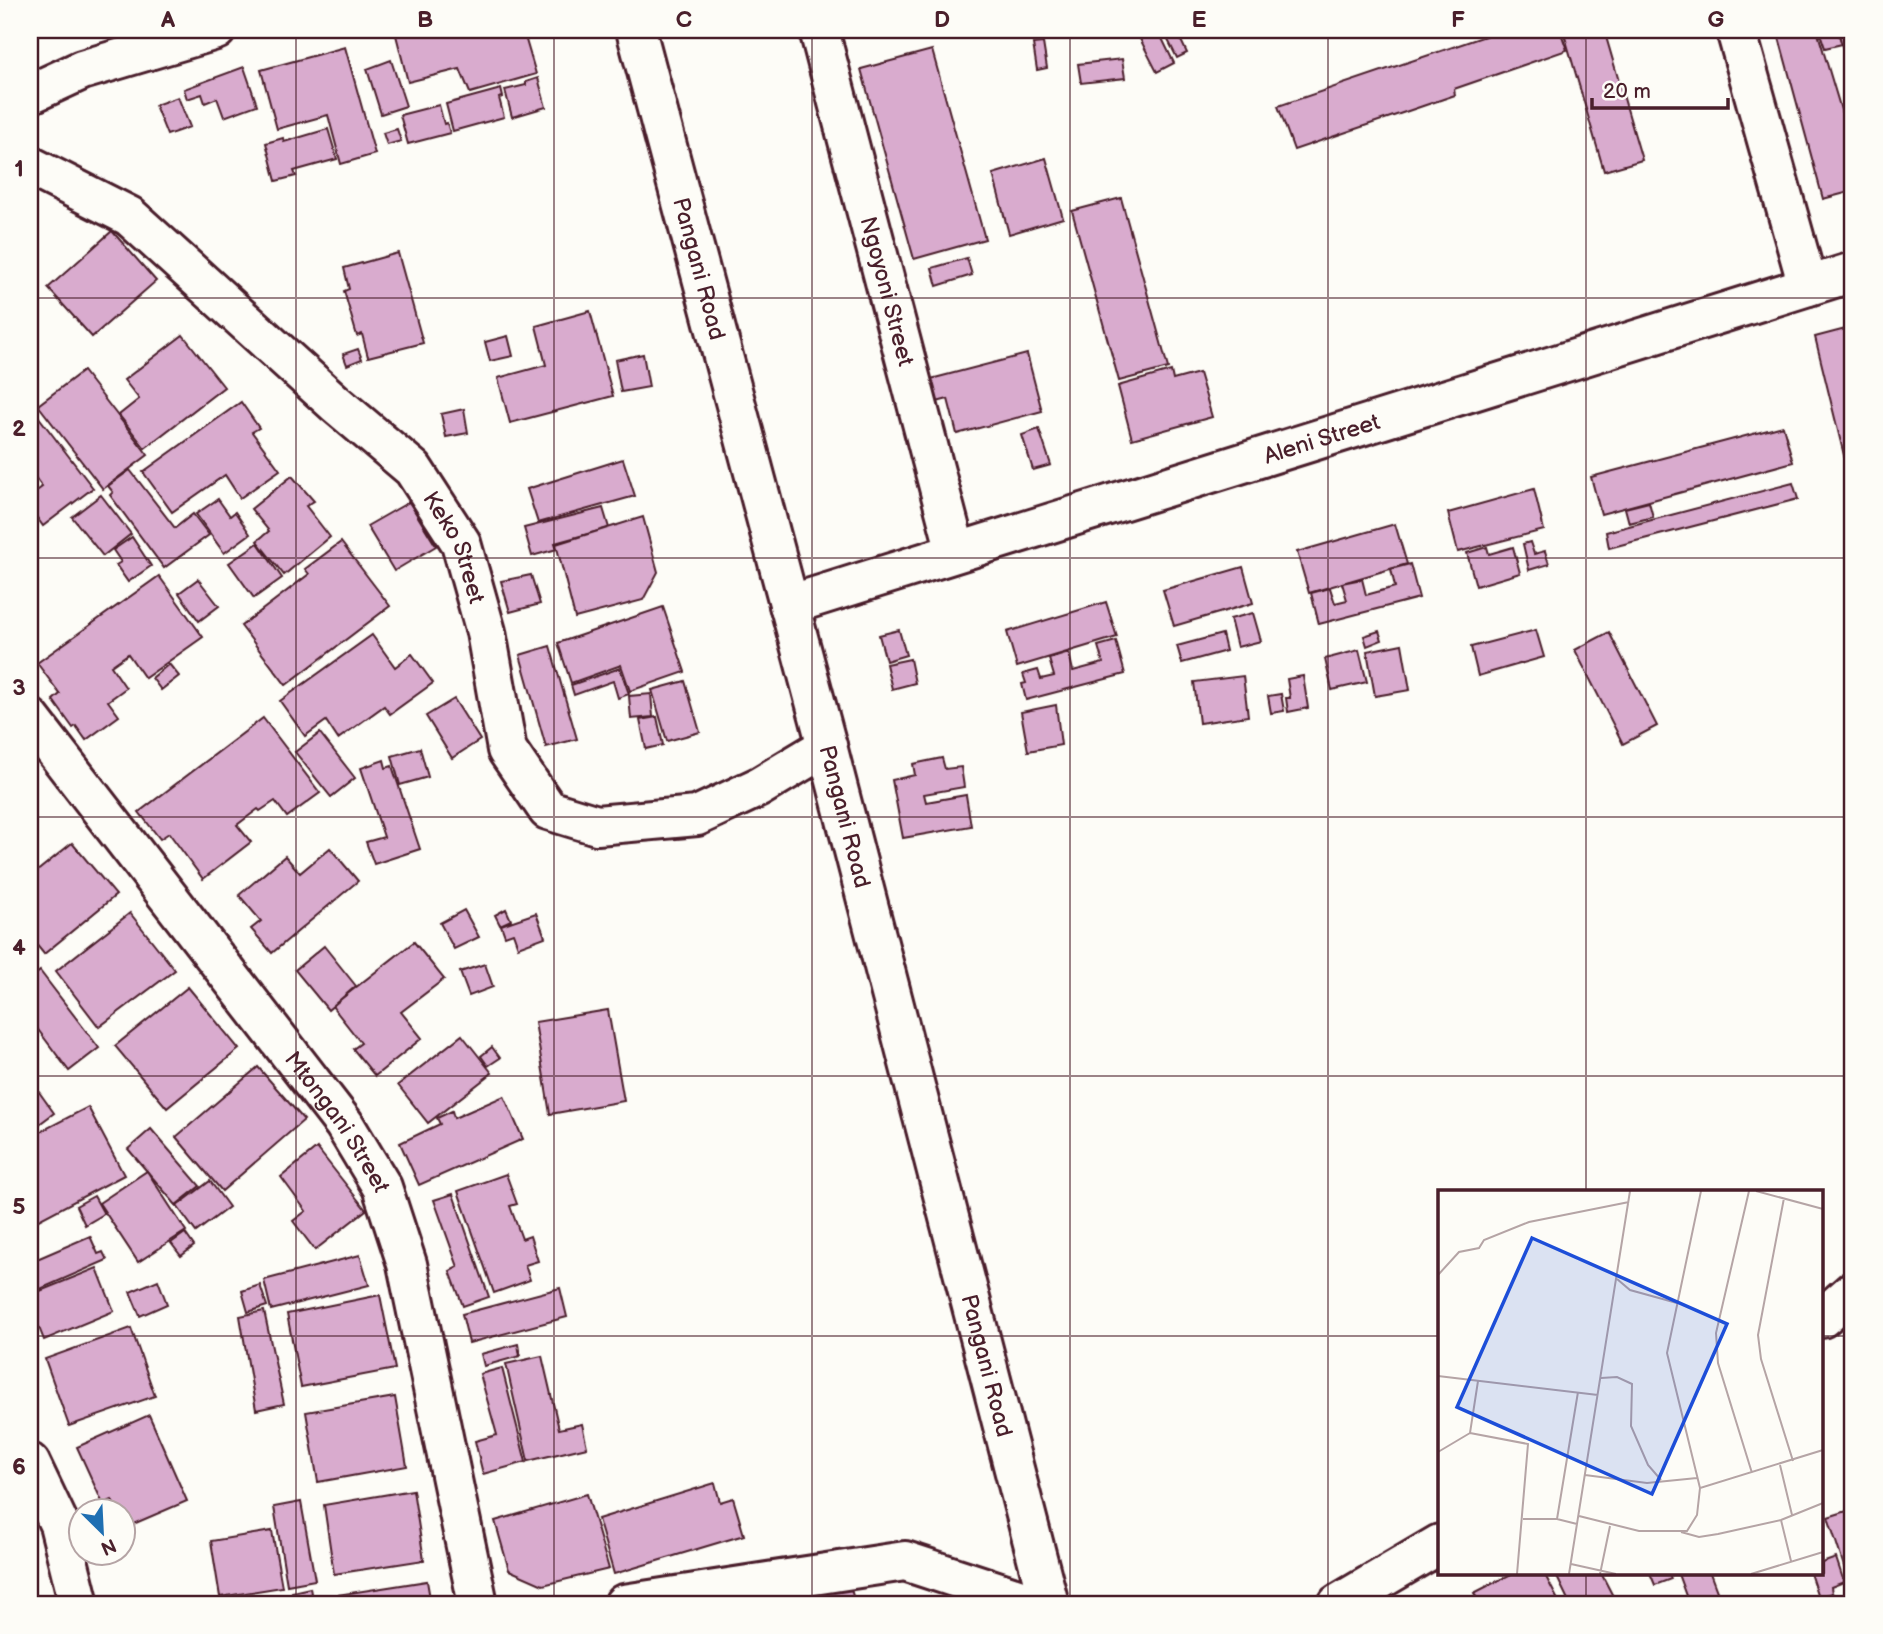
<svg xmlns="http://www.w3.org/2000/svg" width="1883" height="1634" font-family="'Balsamiq Sans',sans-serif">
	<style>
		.building { fill: #d9abce; stroke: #4a1f2b; stroke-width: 2 }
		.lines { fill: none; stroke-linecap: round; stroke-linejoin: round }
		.minor-casing { stroke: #4a1f2b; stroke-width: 44 }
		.major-casing { stroke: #4a1f2b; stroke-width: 44 }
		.minor { stroke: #fdfcf7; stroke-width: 38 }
		.major { stroke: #fdfcf7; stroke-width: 38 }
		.grid { fill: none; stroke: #4a1f2b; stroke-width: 2; stroke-opacity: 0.55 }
		.labels { text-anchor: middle; stroke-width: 5; stroke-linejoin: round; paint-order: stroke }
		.street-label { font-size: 23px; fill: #4a1f2b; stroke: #fdfcf7 }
		.inset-road { fill: none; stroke: #b5a4a5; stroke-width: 2 }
		.view { fill: #1d4ed8; fill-opacity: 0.15; stroke: #1d4ed8; stroke-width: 3.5 }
		.inset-edge { fill: none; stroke: #4a1f2b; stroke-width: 3.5 }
		.neatline { fill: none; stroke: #4a1f2b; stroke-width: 2.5 }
		.grid-label { font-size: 23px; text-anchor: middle; font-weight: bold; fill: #4a1f2b }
	</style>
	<rect width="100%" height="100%" fill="#fdfcf7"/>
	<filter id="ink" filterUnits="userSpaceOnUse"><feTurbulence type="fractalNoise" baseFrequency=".0143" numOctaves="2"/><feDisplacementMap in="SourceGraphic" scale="14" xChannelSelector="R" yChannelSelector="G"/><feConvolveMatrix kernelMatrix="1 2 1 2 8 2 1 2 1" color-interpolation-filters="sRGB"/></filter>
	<g filter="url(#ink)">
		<g class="building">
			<polygon points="113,30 181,30 118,48"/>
			<polygon points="416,30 523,30 536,74 470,93 460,69 408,82 396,35"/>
			<polygon points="1149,30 1158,30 1174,63 1157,72 1138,35"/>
			<polygon points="1163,30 1176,30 1187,53 1177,58"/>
			<polygon points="1503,30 1560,30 1567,50 1454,89 1455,95 1294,150 1278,106"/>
			<polygon points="1563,30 1604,30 1642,160 1604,171"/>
			<polygon points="1777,30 1817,30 1844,120 1853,117 1853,191 1823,199"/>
			<polygon points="1819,30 1837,30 1842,44 1825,48"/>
			<polygon points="1838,30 1853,30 1853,86"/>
			<polygon points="1043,43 1047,68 1037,70 1033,44"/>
			<polygon points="345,47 375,154 341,164 328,115 277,129 261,70"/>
			<polygon points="932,50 985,239 914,259 861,69"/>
			<polygon points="1122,59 1125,78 1081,83 1078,64"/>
			<polygon points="391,60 406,106 381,114 367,69"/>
			<polygon points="244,67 257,105 224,117 217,98 205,103 202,94 187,99 184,89"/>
			<polygon points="538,78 546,107 512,117 505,90 526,85 526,82"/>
			<polygon points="501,89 503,97 499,98 504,117 453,131 446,104"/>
			<polygon points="178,97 190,127 167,135 155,105"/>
			<polygon points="439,105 444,124 447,123 450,133 408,144 400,115"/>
			<polygon points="328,129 337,159 294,171 296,176 276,181 266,143 283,138 284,142"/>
			<polygon points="397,129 401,141 387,145 383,133"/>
			<polygon points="1046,158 1063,218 1009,234 993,174"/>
			<polygon points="1121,198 1168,368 1119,381 1072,211"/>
			<polygon points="112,231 156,281 92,337 48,288"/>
			<polygon points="398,253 423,343 368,357 362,334 357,336 344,291 349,289 344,268"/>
			<polygon points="967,258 972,275 937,286 932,268"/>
			<polygon points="590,311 613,396 510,423 498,378 546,365 536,326"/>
			<polygon points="1853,327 1853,492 1815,337"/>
			<polygon points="183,335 224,387 145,448 119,415 139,399 124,380"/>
			<polygon points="508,336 513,356 490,361 485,342"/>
			<polygon points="358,349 362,359 347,365 343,354"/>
			<polygon points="643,354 649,387 621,392 615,360"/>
			<polygon points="1027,354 1042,411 957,434 948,399 933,403 927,380"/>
			<polygon points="83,371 148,455 103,489 38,405"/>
			<polygon points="1171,371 1173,380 1199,373 1212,417 1132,439 1118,386"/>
			<polygon points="241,402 259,428 252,432 280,470 240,498 225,475 172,512 143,472"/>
			<polygon points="464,409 468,433 446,437 441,414"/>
			<polygon points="38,416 93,488 43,526 30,508 30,496 42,487 30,470 30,423"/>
			<polygon points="1783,426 1793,462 1601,514 1591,477"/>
			<polygon points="1039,429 1051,465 1033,470 1022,435"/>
			<polygon points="623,459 635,496 538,523 527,489"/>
			<polygon points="130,470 175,528 193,514 209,535 164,568 110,495 113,492 108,486"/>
			<polygon points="292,476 314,501 306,506 330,537 284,575 257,541 269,531 251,509"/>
			<polygon points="1793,483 1798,499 1609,548 1606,532"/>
			<polygon points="1534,489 1544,530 1458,552 1448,513"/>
			<polygon points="101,495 131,534 103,556 72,517"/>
			<polygon points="218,499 230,516 235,512 250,534 224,553 196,514"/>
			<polygon points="409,502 436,546 394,571 367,526"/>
			<polygon points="1649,502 1653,517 1629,523 1625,508"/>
			<polygon points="603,508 609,528 555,543 557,549 532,556 524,528"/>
			<polygon points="643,517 658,572 643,600 575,618 556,544"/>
			<polygon points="1395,524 1407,564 1309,593 1297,552"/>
			<polygon points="132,537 151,566 128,582 116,565 121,562 113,550"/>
			<polygon points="341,542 390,606 286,685 241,626 309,574 305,569"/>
			<polygon points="1530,542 1534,554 1545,551 1549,564 1529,570 1523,544"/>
			<polygon points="258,543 282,578 254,598 229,563"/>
			<polygon points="1487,547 1489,554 1513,547 1520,573 1476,586 1467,553"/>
			<polygon points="1410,564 1419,598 1319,624 1311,593 1330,588 1335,603 1347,600 1342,583 1362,579 1366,595 1395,587 1391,569"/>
			<polygon points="1243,567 1253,603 1174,626 1163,590"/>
			<polygon points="531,575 540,604 510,612 501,581"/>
			<polygon points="159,576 203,637 145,678 128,654 111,666 126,688 108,701 119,716 86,740 76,726 73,728 53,700 60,694 37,663"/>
			<polygon points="198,579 219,606 199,621 179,593"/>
			<polygon points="1106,602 1117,637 1017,667 1007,632"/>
			<polygon points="663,607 685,672 630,691 621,665 571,683 558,643"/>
			<polygon points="1253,613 1261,641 1237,647 1230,619"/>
			<polygon points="899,630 906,655 886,661 879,635"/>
			<polygon points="1536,630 1544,657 1478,676 1471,647"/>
			<polygon points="1379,631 1382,640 1367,646 1364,636"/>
			<polygon points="1609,632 1657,726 1623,744 1575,650"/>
			<polygon points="1222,634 1226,651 1182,663 1177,646"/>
			<polygon points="372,635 395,667 412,654 433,683 390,714 384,706 338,739 326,721 305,736 280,701"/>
			<polygon points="1116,641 1125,674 1026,700 1022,684 1026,683 1023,674 1038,670 1041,679 1054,676 1049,659 1069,653 1073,671 1103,663 1098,646"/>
			<polygon points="1402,644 1410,690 1375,696 1367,651"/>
			<polygon points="550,646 577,739 546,747 520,655"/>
			<polygon points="1359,650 1367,682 1332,690 1325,659"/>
			<polygon points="910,659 915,683 892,689 886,664"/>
			<polygon points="169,664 179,676 161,690 152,678"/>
			<polygon points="620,668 629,694 618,698 613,681 574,695 571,685"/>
			<polygon points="1243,676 1248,716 1199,723 1194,682"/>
			<polygon points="1303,676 1308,708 1288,712 1286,698 1290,698 1287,679"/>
			<polygon points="685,681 700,732 667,741 652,690"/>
			<polygon points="651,694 653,717 631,719 629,696"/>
			<polygon points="1281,694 1284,711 1271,713 1268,696"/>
			<polygon points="454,699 480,740 452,758 426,716"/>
			<polygon points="1056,705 1061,745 1028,751 1021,712"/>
			<polygon points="657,717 663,745 646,749 640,720"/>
			<polygon points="263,718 320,793 287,817 275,801 260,811 258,809 237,825 251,842 203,879 169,833 160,839 139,812"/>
			<polygon points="320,733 355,778 331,797 295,752"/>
			<polygon points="420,748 428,777 400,785 392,756"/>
			<polygon points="942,758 945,769 961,767 964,787 924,794 926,802 966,795 971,826 903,838 892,780 915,775 913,764"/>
			<polygon points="384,760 386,768 392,766 420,849 374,864 366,842 384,837 361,768"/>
			<polygon points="72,843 116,895 44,954 30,937 30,877"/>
			<polygon points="330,848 358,881 272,953 251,929 261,921 239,895 285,856 300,873"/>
			<polygon points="506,909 511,920 500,925 495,915"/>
			<polygon points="464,910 479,937 454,949 440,923"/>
			<polygon points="130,913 175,970 99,1027 56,971"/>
			<polygon points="536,913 545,937 518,947 513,933 505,936 501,925"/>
			<polygon points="414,942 444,979 401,1012 422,1038 375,1076 353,1049 361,1043 332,1006"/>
			<polygon points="324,946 356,986 328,1010 295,970"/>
			<polygon points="485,964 493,987 469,996 460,972"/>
			<polygon points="40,971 99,1048 69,1071 30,1019 30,979"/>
			<polygon points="188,987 239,1049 167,1108 115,1046"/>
			<polygon points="608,1010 624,1101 550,1114 535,1022"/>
			<polygon points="462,1035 492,1073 428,1123 398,1085"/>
			<polygon points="492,1047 500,1058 488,1066 481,1056"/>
			<polygon points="258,1067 304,1120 222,1191 176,1137"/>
			<polygon points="39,1092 54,1113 30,1131 30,1099"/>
			<polygon points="504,1096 523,1139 419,1185 400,1143 440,1124 437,1118 452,1111 454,1118"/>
			<polygon points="88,1107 124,1175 35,1222 30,1212 30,1137"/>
			<polygon points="151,1129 200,1186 176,1205 128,1149"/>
			<polygon points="317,1148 366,1210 315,1250 293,1221 306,1211 281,1177"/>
			<polygon points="147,1171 186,1231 138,1262 99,1203"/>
			<polygon points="506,1174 517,1204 510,1206 522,1239 530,1236 538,1261 525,1265 530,1280 494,1293 458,1191"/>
			<polygon points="210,1181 229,1207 196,1232 177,1206"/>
			<polygon points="453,1194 489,1297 463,1306 450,1271 458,1267 434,1200"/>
			<polygon points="94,1196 104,1214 85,1225 76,1206"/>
			<polygon points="185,1233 194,1246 181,1256 171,1243"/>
			<polygon points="90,1236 98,1254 103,1252 107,1260 38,1290 30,1273 30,1262"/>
			<polygon points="360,1255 369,1285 271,1310 264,1280"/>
			<polygon points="97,1268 114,1311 44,1340 30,1305 30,1295"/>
			<polygon points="158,1280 167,1304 140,1316 130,1292"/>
			<polygon points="260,1285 267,1306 248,1312 242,1291"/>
			<polygon points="560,1288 567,1317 469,1343 462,1314"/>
			<polygon points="380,1295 395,1369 301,1387 287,1314"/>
			<polygon points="264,1311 284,1404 256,1410 240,1316"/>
			<polygon points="131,1328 155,1396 69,1426 45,1359"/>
			<polygon points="518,1344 520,1356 484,1366 481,1354"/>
			<polygon points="542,1356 559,1429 582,1424 587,1447 528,1461 506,1364"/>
			<polygon points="502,1368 526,1462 483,1474 475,1441 497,1435 480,1374"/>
			<polygon points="395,1397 407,1466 318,1482 306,1412"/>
			<polygon points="149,1415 187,1501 124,1528 122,1512 117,1512 112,1500 103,1504 77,1447"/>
			<polygon points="715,1483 720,1502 733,1498 744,1535 614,1574 598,1519"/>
			<polygon points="413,1490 424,1560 334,1574 324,1505"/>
			<polygon points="587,1494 609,1569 543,1585 509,1570 495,1521"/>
			<polygon points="301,1502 315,1580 287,1585 274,1507"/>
			<polygon points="1853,1509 1853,1587 1851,1588 1828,1517"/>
			<polygon points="272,1531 282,1587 220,1597 211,1541"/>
			<polygon points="1836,1558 1844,1582 1831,1587 1832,1593 1818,1597 1810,1573 1822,1573 1822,1563"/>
			<polygon points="1513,1573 1544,1573 1560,1604 1480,1604 1474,1593"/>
			<polygon points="1555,1573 1601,1573 1617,1604 1570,1604"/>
			<polygon points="1650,1573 1669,1573 1671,1579 1655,1585"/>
			<polygon points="1681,1573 1710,1573 1721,1602 1725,1601 1727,1604 1689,1604 1678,1574"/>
			<polygon points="427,1581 431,1604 338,1604 337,1595"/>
			<polygon points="849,1581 855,1604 781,1604 780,1601"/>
			<polygon points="310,1588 313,1604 294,1604 292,1592"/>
			<polygon points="1833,1594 1837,1604 1806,1604"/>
		</g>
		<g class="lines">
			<g class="minor-casing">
				<g id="minor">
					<path id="s1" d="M819,30L956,552"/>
					<polyline points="1736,30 1808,286"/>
					<polyline points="30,94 82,70 216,30"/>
					<path id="s2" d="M30,166L129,216L336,404L413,469L461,543L486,632L507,750L548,810L597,825L697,816L759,787L827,746"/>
					<path id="s3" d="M789,605L1853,272"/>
					<path id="s4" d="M30,718L344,1124L382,1187L407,1264L478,1604"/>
					<polyline points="1822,1318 1853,1291"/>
					<polyline points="30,1463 59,1524 79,1604"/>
					<polyline points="624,1604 905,1561 1036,1604"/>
					<polyline points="1338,1604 1440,1544"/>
				</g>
			</g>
			<g class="major-casing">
				<g id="major">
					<path id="s5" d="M636,30L827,746L1049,1604"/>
				</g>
			</g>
			<use href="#minor" class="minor"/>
			<use href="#major" class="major"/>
		</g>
	</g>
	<path class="grid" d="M296,30V1604M554,30V1604M812,30V1604M1070,30V1604M1328,30V1604M1586,30V1191M30,298H1853M30,558H1853M30,817H1853M30,1076H1853M30,1336H1440M1822,1336H1853M1586,1573V1604"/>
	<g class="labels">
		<g class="street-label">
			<text dy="8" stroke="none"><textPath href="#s5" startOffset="247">Pangani Road</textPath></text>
			<text dy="8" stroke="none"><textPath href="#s1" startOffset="270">Ngoyoni Street</textPath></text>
			<text dy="8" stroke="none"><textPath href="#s3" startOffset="558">Aleni Street</textPath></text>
			<text dy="8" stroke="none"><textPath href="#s2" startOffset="581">Keko Street</textPath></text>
			<text dy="8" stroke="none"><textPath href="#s5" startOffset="814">Pangani Road</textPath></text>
			<text dy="8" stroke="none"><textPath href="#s4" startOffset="508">Mtongani Street</textPath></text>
			<text dy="8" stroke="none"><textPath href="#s5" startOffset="1381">Pangani Road</textPath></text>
		</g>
	</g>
	<g transform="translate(1438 1190)">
		<rect width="385" height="385" fill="#fdfcf7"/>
		<path class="inset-road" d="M311,1L278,143L280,173L314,283M318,1L385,19M346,8L320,145L323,169L355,271M0,85L21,62L41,58L46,50L91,32L191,12M179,89L192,100L239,113M0,186L160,205M163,188L179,187L194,194L193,236L210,275L223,290M32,243L90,254L79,384M0,262L32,243L40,191M342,275L354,325M147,285L209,293L259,288M262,298L229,163L263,1M141,326L201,341H249L259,325L262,298L385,260M85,329H119L139,334M119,329L140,202M343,330L353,371M243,342L261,347L280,344L343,330L385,313M133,374L178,384M131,384L192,1M162,384L172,336M313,384L385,362"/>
		<path class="view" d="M94,48L289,134L214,304L19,217Z"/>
		<rect width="385" height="385" class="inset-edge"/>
	</g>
	<rect width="1883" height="1634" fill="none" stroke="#fdfcf7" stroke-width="77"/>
	<g transform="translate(102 1532) rotate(156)"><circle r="33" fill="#fdfcf7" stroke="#b5a4a5" stroke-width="2"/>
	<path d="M0-5L12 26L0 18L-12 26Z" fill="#1f6fb2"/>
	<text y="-10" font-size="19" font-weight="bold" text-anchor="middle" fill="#4a1f2b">N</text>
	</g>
	<path d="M1592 98v10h136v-10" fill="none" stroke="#4a1f2b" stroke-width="3.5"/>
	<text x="1603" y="98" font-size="21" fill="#4a1f2b" stroke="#fdfcf7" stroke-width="5" paint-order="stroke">20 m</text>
	<rect x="38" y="38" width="1806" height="1558" class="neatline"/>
	<g class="grid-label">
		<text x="168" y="27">A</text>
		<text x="425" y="27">B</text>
		<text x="684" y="27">C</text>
		<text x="942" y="27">D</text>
		<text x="1199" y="27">E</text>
		<text x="1458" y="27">F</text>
		<text x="1716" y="27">G</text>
		<text x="19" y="176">1</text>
		<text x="19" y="436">2</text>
		<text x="19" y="695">3</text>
		<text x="19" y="955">4</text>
		<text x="19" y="1214">5</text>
		<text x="19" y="1474">6</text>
	</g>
</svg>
